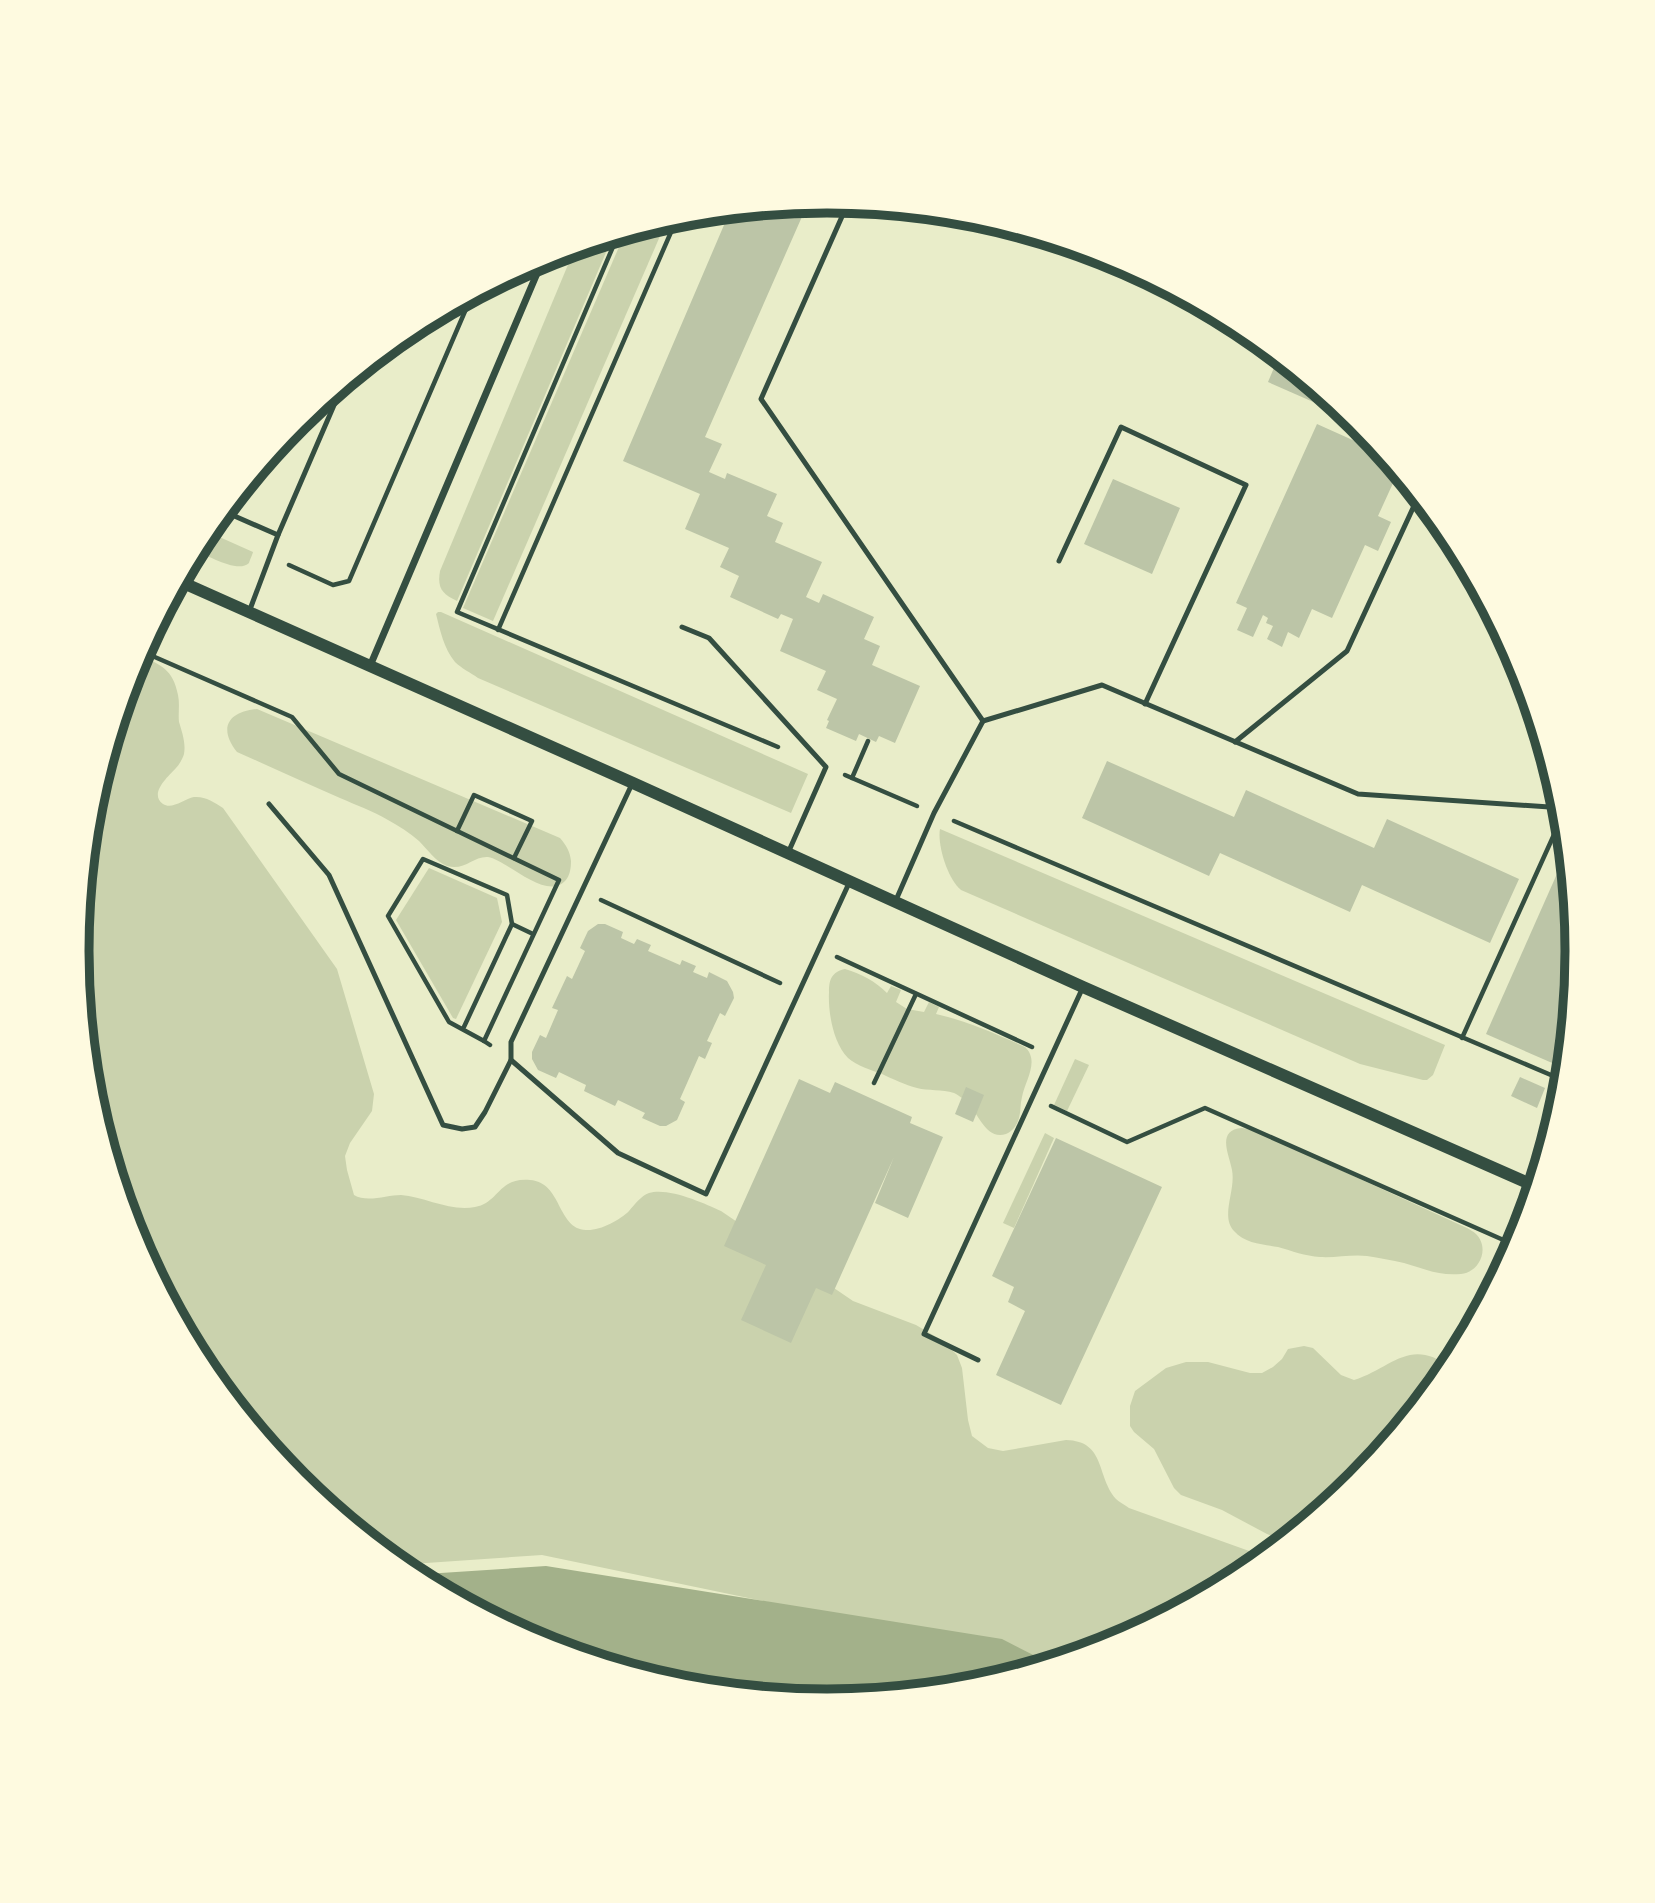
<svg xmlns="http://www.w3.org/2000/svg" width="1655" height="1903" font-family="'Nunito Sans',sans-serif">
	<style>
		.green { fill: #cad2ad }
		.water { fill: #a3b18a }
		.building { fill: #bcc5a7 }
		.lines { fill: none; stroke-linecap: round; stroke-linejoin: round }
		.path { stroke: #344e41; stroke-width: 4.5 }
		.service { stroke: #344e41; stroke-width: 5 }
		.minor { stroke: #344e41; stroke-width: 7 }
		.tertiary { stroke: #344e41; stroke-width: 12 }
		.rim { fill: none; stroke: #344e41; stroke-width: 9 }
	</style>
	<rect width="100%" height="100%" fill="#e9edc9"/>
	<g class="green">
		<polygon points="667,220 493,621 463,608 625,233"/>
		<path d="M613,236L457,601C442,594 437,588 440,571L575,248Z"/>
		<path d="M206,531L253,552C253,553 249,562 249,563C238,574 207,555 195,550Z"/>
		<path d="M438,612H441L808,774L791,813L478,678C471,673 461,668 455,662C444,649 440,630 436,614Z"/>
		<path d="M139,655C161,665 173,669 178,695C180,704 178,713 179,722C182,732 186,743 184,754C183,758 179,765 176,768C170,775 148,793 163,804C172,810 184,799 194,797C205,796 214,802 223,808L337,969L374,1094L372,1111L350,1143L345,1156L347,1170L354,1195C367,1203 387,1195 401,1195C425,1197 451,1212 475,1207C499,1203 498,1177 530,1180C562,1182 557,1229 586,1230C600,1231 620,1220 629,1211C635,1204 641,1196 649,1193C668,1187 704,1203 721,1211L853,1301L916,1325L943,1341L957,1355L962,1368L968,1420L972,1436L988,1448L1003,1451L1066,1440C1106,1441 1096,1476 1116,1499C1119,1502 1125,1505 1129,1508L1266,1557L1244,1576L1114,1645L1038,1668L998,1650L542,1555L397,1565L297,1482L203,1368L134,1238L91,1098L77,951L92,805L134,664Z"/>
		<path d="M257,709L560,838C566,845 570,851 571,861C571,868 570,876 565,881C546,901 507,860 488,857C473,856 465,871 447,866C436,862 427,849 419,841C410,833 399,826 388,820C373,811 356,805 340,798C305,783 271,767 237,752C218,728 228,712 257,709Z"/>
		<path d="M940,829L1445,1045L1433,1075L1427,1080H1423L1360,1064L961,890C948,880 937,845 940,829Z"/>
		<polygon points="429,868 497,898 502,922 456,1019 453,1018 396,920"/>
		<path d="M845,969C862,974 875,981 887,993L891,986L901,990L896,1002L907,1009L924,1012L929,1002L939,1007L936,1014C968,1021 996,1034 1025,1047C1040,1061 1025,1081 1022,1097C1020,1104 1021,1111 1019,1118C1017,1125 1013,1131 1006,1134C986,1141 978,1112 967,1102C964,1099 958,1095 954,1093C942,1089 928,1091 917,1088C905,1085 893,1079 882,1074C871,1070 857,1066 848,1058C833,1043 828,1012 829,992C829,979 832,972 845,969Z"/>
		<polygon points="1075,1059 1089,1065 1067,1111 1054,1105"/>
		<path d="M1242,1128L1253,1130L1467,1228C1470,1230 1473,1231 1476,1234C1490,1248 1480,1272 1461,1274C1438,1276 1425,1269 1404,1263C1392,1260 1379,1258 1367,1256C1352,1254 1336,1258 1320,1257C1305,1256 1292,1251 1278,1247C1263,1244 1245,1244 1234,1231C1220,1216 1236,1191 1232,1170C1229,1154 1216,1130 1242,1128Z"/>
		<polygon points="1045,1133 1054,1138 1014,1228 1003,1223"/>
		<path d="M1304,1346L1313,1348L1341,1375L1354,1380C1392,1368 1410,1336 1451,1368L1358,1482L1292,1536L1280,1539L1267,1534L1222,1510L1181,1495L1174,1488L1154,1449L1134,1432L1130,1426V1406L1135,1391L1166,1368L1186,1362H1208L1250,1373H1262L1273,1367L1282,1359L1288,1349Z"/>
	</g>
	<polygon class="water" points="546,1566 1002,1639 1051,1664 974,1688 827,1702 681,1687 540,1645 410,1575"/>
	<g class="building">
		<polygon points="808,203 705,437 722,444 709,472 725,479 727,473 777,494 767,516 783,523 775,542 822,562 806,597 819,603 823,594 874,617 864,639 880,646 872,665 920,686 895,743 879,736 876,742 859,734 856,741 826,728 829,721 827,720 837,699 817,690 826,671 780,651 793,619 781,614 778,619 730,597 739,576 720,567 729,548 685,529 700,494 623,461 730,211"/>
		<polygon points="1279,356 1331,399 1327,408 1268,382"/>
		<polygon points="1317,424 1386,455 1399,470 1378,516 1391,522 1378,551 1365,545 1332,618 1312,609 1299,638 1288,632 1282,647 1267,639 1273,626 1266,623 1268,618 1263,615 1253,637 1237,630 1247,608 1236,603"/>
		<polygon points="279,442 271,463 265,460 269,455"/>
		<polygon points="1113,479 1180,508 1152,574 1084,544"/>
		<polygon points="1107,761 1234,817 1246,790 1374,848 1387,819 1519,879 1490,943 1362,885 1350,912 1220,853 1209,876 1082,818"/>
		<polygon points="1568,849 1578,951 1566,1069 1486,1034"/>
		<polygon points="598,924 605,924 623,932 621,938 634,944 637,939 651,945 648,951 680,965 682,960 696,966 693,972 707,978 709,972 727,981 733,992 734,998 725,1016 720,1013 707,1041 712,1043 705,1059 699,1056 680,1099 685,1102 677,1120 666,1126 660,1126 642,1118 645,1113 618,1100 615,1106 584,1091 586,1085 559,1072 556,1078 538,1070 532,1059 532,1052 540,1035 546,1038 558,1010 552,1008 567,976 572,979 585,951 580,948 588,931"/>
		<polygon points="1520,1077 1545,1088 1537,1108 1511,1096"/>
		<polygon points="799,1079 830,1093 835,1082 912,1117 910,1123 943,1137 908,1218 875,1203 894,1157 832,1295 816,1288 791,1343 741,1320 766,1265 724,1246"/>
		<polygon points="966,1087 984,1095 973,1122 955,1114"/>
		<polygon points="1056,1138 1162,1187 1061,1405 996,1375 1025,1311 1008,1302 1014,1287 992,1276"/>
	</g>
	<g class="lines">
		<g class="path">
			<polyline points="618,235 457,612 778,747"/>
			<polyline points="289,565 333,585 349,581 472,295"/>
			<polyline points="498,630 678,216"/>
			<polyline points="141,651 292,717 339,774 559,880 484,1041 490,1045"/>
			<polyline points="845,775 917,806"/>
			<polyline points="852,778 868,741"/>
			<polyline points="954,821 1565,1081"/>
			<polyline points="457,831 474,795 532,821 514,858"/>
			<polyline points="601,900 780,983"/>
			<polyline points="512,924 533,934"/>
			<polyline points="837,957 1032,1047"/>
			<polyline points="463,1029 512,924 507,895 423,859 388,916 449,1022 484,1041"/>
			<polyline points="1462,1038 1557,828"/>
			<polyline points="874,1083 916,994"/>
			<polyline points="1051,1106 1127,1142 1205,1108 1517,1246"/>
		</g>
		<g class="service">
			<polyline points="848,203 761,399 983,721 934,813 896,900"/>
			<polyline points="223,511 278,535"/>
			<polyline points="1059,561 1121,427 1246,485 1145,704"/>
			<polyline points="249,612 278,535 344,382"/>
			<polyline points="682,627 709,638 826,767 788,853"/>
			<polyline points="983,721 1102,685 1358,794 1564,808"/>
			<polyline points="1235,742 1347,651 1419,495"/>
			<polyline points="632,784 511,1042 511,1060 618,1153 706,1194 850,881"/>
			<polyline points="269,804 329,875 443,1125 462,1129 475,1127 485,1112 511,1060"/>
			<polyline points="978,1360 924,1334 1083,987"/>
		</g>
		<polyline class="minor" points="370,666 544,257"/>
		<polyline class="tertiary" points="179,581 633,783 1083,987 1537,1187"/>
	</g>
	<path d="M0 0H1655V1903H0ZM89 951a738 738 0 1 1 1476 0a738 738 0 1 1-1476 0Z" fill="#fefae0" fill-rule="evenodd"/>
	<path class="rim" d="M89 951a738 738 0 1 1 1476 0a738 738 0 1 1-1476 0Z"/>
</svg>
